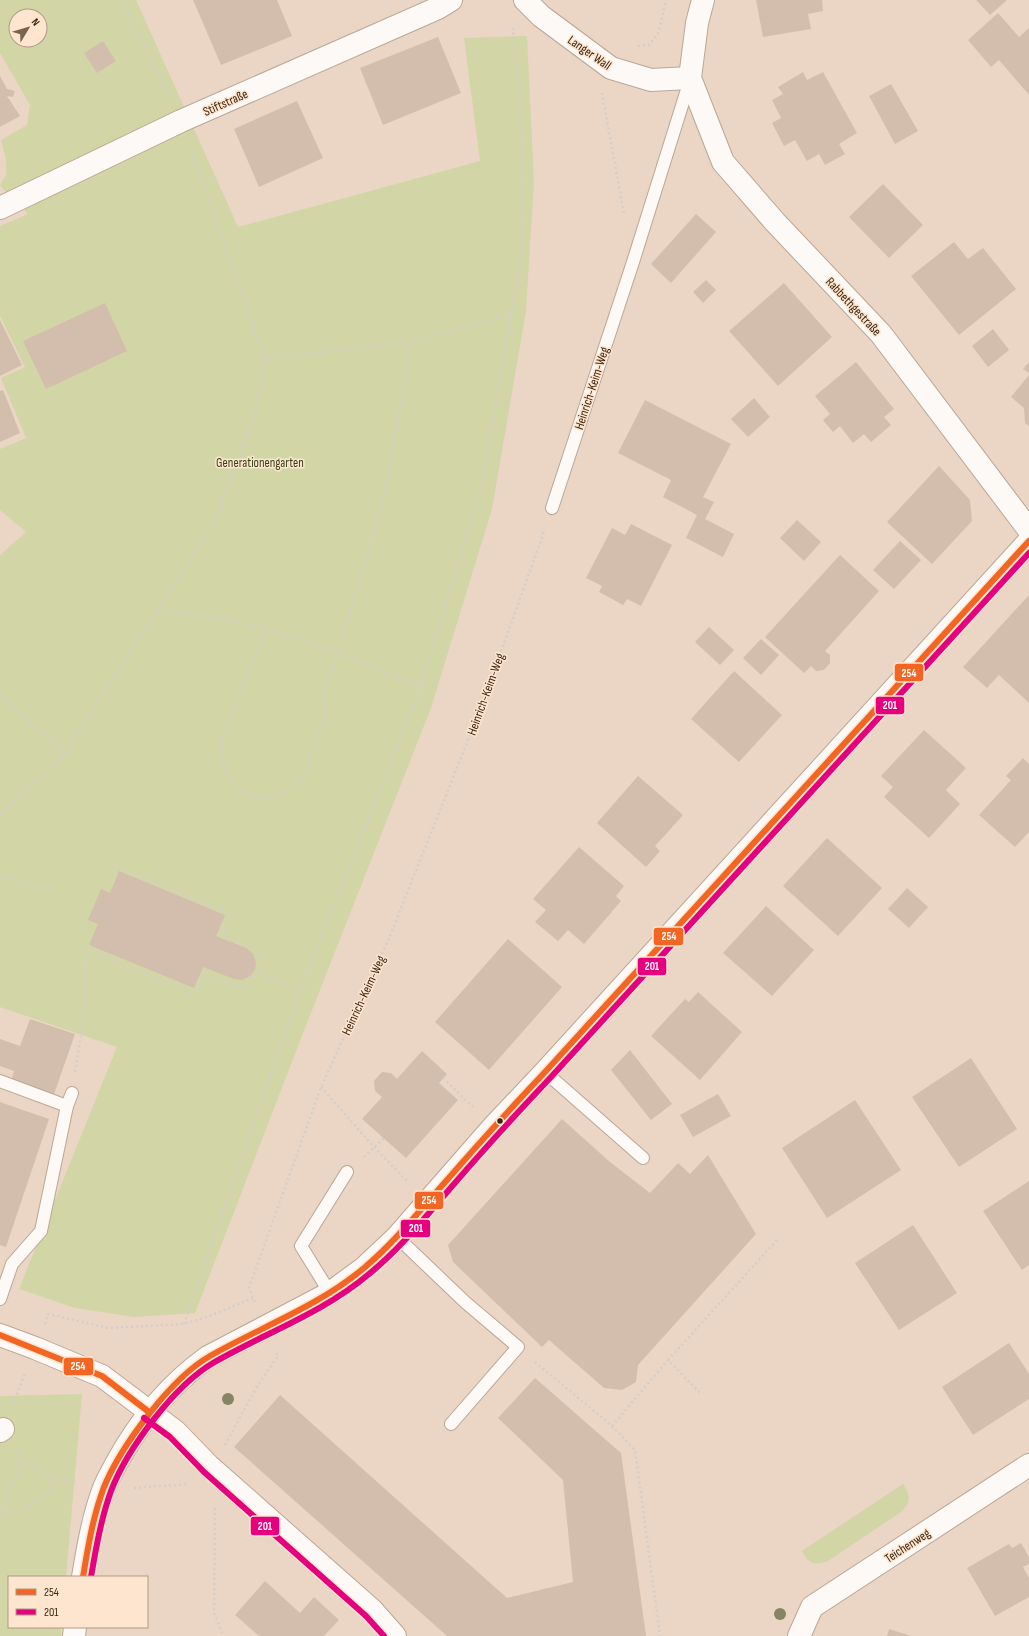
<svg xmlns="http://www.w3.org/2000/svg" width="1029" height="1636" font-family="'Sofia Sans Condensed',sans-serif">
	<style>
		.green { fill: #d2d5a5; fill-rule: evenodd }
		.building { fill: #d3bead }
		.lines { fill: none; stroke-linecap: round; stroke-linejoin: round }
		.lane-casing { stroke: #bba796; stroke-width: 14 }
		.street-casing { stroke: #bba796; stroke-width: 24 }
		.secondary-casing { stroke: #bba796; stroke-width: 24 }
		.path { stroke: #d6cec8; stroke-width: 2.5; stroke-dasharray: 2 3; stroke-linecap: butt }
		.lane { stroke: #fcf9f6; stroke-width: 12 }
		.street { stroke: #fcf9f6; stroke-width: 22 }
		.secondary { stroke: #fcf9f6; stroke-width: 22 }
		.bus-1-casing { stroke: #fee5d0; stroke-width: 9 }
		.bus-2-casing { stroke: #fee5d0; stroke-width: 9 }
		.bus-1 { stroke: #f26522; stroke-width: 6 }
		.bus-2 { stroke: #e5007d; stroke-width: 6 }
		.tree { fill: #868464 }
		.bus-dot { fill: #3d2611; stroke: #fee5d0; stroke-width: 1.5 }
		.labels { text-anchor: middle; stroke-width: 3; stroke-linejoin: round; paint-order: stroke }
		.street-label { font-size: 13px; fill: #3d2611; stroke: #fee5d0 }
		.park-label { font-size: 13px; fill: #344014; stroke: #fee5d0 }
		.line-badge { stroke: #fee5d0; stroke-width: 1.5 }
		.badge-label { font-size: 11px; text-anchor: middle; font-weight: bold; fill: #fff }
	</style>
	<rect width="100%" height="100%" fill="#ebd6c5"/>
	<g class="green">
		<path d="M0,0H136L238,227L480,161L464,38L527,36L534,182L526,311L492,509L431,708L305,1028L195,1313L134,1317L75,1308L19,1289L117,1047L0,1007V555L26,532L0,510V449L26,438L1,378L25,367L0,316V226L28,214L0,186L6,174V159L1,140L27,125L30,105L0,53ZM16,16H40V40H16Z"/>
		<polygon points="82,1394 66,1577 9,1577 9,1627 61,1627 61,1636 0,1636 0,1396"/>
		<path d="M903,1484C910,1496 912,1501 901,1512L828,1561C815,1565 809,1565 802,1551Z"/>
	</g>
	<g class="building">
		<polygon points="193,0 277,0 292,36 221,65"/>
		<polygon points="756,0 822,0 823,11 808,14 811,29 763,37"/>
		<polygon points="976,0 1007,0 990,15"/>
		<polygon points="998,13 1019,37 1029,28 1029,95 999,60 991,67 968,40"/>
		<polygon points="438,37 461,93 383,125 360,68"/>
		<polygon points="103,41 116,61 97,73 84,53"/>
		<polygon points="803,72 807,80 823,72 857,133 839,144 845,154 825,165 819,154 807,161 795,140 784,146 772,123 781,118 772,100 783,94 778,87"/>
		<polygon points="0,76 7,89 15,91 13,97 7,96 20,116 0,127"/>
		<polygon points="891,84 918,131 895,144 869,96"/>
		<polygon points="297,101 323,158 259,187 234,129"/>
		<polygon points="883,184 923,225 889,258 849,217"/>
		<polygon points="696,214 716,232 671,283 651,264"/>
		<polygon points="954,242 968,259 983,248 1016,289 959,335 911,276"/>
		<polygon points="706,280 716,290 703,303 693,292"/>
		<polygon points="784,283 832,337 778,386 729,331"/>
		<polygon points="105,303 127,351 46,389 23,341"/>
		<polygon points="0,320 22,365 0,376"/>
		<polygon points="993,329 1009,350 988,367 972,346"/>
		<polygon points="856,362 894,409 884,417 891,425 871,442 864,434 853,443 840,426 833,432 823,420 830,414 815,396"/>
		<polygon points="1029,362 1029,373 1023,369"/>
		<polygon points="1029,375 1029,426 1025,423 1024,408 1011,397"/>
		<polygon points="3,390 20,433 0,442 0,391"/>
		<polygon points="754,398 770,417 748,437 731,419"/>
		<polygon points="645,400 731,444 703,497 714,502 705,519 734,534 723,557 686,538 697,515 663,497 671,480 618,453"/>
		<polygon points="939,466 970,500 972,521 932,564 887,522"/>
		<polygon points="797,520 821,542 804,561 780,538"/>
		<polygon points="631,524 672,545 641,606 627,599 623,605 599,592 602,586 586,578 612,528 625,535"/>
		<polygon points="900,541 921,560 894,589 873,570"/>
		<polygon points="840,555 879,591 825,651 830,655 830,663 824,670 816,671 811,666 804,673 765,637"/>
		<polygon points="1029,595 1029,703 999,675 987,688 963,667"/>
		<polygon points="709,627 734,650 720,665 695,642"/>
		<polygon points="761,639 779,655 761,675 743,658"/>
		<polygon points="734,671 782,715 739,762 691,719"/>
		<polygon points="924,730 966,768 946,790 960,804 929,838 884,797 893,787 881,776"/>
		<polygon points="1023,758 1029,764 1029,832 1015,847 979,815 1011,780 1006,776"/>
		<polygon points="638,776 683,815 655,846 660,851 646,867 597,823"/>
		<polygon points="827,838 882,888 838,936 783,886"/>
		<polygon points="579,847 624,886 616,896 621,901 584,944 568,930 558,941 535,922 546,910 533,899"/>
		<polygon points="119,871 225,915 216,936 246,948 253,954 256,962 255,970 250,976 242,980 234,979 203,967 194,988 89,945 98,924 88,920 101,889 110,893"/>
		<polygon points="907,888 928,907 909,928 888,909"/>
		<polygon points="766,906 814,950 772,996 723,953"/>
		<polygon points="508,939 562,987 489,1070 435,1022"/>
		<polygon points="698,992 742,1032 700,1080 651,1036 685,999 689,1002"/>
		<polygon points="30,1019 75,1034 53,1097 11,1081 14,1071 0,1066 0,1039 20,1046"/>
		<polygon points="630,1050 672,1104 651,1120 611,1070"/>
		<polygon points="422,1051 447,1074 439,1083 458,1100 406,1158 362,1119 382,1097 375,1091 374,1081 382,1072 391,1073 397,1079"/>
		<polygon points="971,1058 1017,1129 959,1167 912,1097"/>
		<polygon points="718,1094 731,1116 693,1137 680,1115"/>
		<polygon points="855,1100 901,1170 827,1218 782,1148"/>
		<polygon points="0,1102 49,1119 6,1247 0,1245"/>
		<polygon points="562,1119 610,1162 650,1193 678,1163 690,1174 708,1155 756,1234 638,1365 636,1382 622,1390 604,1388 549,1340 542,1347 453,1262 448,1245"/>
		<polygon points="1029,1181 1029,1265 1022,1270 983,1211"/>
		<polygon points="913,1225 957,1293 899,1330 855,1263"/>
		<polygon points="1009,1343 1029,1374 1029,1399 973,1435 942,1387"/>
		<polygon points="535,1378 621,1453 646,1636 447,1636 234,1447 280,1395 507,1598 573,1582 563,1480 498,1418"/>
		<polygon points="1021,1543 1029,1557 1029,1564 1023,1567 1029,1578 1029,1597 995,1616 967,1568 1009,1544 1012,1548"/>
		<polygon points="265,1581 300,1613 314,1597 339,1620 324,1636 259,1636 235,1615"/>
		<polygon points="889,1629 911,1636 887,1636"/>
	</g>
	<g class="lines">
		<g class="lane-casing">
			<g id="lane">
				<polyline points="552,508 633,262 690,80"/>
				<polyline points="545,1072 643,1158"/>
				<polyline points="0,1081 67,1106"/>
				<polyline points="397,1237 465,1302 518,1347 451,1424"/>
				<polyline points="330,1293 301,1246 347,1172"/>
				<polyline points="0,1299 12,1264 41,1231 67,1106 72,1093"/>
			</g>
		</g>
		<g class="street-casing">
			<g id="street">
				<polyline points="525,0 541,16 611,68 651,80 690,78"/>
				<polyline points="0,208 181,121 438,8 451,0"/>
				<polyline points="0,1335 35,1348 102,1376 175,1431 209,1466 372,1610 395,1636"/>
				<polyline points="0,1431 3,1429"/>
				<polyline points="799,1636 812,1607 1029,1465"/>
			</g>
		</g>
		<g class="secondary-casing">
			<g id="secondary">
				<polyline points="703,0 697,23 690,78 723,162 775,222 881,334 1029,530"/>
				<path d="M83,1577C88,1547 93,1517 104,1488C107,1480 112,1472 116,1464C139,1422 170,1384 208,1357L330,1293L364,1268L397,1237L494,1126L545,1072L1029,541"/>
				<polyline points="74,1636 75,1627"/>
			</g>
		</g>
		<g class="path">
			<polyline points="122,0 169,96"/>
			<polyline points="638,46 649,45 658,34 666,0"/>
			<polyline points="602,93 624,214"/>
			<polyline points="265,358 411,342 512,314"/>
			<path d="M158,610C178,613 199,614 219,618C289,631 356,660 421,687"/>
			<polyline points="266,629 219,744 225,770 237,788 248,795 260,798 277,796 291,790 304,777 309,770 308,757 326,715 324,693 338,653 385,495 411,342"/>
			<polyline points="0,694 65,753"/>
			<polyline points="0,815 65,753 158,610 212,526 253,423 265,358 190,147"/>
			<polyline points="0,875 56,891"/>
			<polyline points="258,973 300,990"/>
			<polyline points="75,1072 85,1011 86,950 196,995 205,974 242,988 258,973 260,952 222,935 231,913 120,869"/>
			<polyline points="443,1078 474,1108"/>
			<polyline points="321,1087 374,1147 408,1182"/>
			<polyline points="364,1157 384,1138"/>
			<polyline points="255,1302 249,1288 321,1087 390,936 480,710 545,529"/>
			<polyline points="45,1324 48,1314 108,1328 184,1324 207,1317 253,1298"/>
			<polyline points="184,1324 300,990 421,687 482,483 522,251 522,134 513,28"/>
			<polyline points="668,1360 778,1239"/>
			<polyline points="535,1362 612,1426 635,1450 660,1636"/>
			<polyline points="13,1404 25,1373"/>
			<polyline points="612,1426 668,1360 701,1394"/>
			<polyline points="225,1445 256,1388 278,1356 276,1351"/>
			<polyline points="17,1453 21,1461 55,1477 77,1482"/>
			<polyline points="134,1488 188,1484"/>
			<polyline points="215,1508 214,1612 223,1636"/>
			<polyline points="2,1512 17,1514 43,1498 55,1477"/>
			<polyline points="0,1516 21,1461"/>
		</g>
		<use href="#lane" class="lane"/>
		<use href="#street" class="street"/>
		<use href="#secondary" class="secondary"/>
		<g class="bus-1-casing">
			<g id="bus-1">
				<polyline points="0,1335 102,1376 149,1412"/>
				<path d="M83,1577C88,1547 93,1516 104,1487C121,1446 171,1378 210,1356C261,1327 319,1306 364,1268C395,1242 420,1210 447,1180C479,1143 512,1107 545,1072L1029,541"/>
			</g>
		</g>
		<g class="bus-2-casing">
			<g id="bus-2">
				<polyline points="144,1418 170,1437 204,1472 366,1616 384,1636"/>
				<path d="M91,1577C96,1548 101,1519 111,1491C127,1449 174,1386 213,1363C265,1333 323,1313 369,1274C401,1248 427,1215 454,1184C485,1148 518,1112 551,1077L1029,553"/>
			</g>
		</g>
		<use href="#bus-1" class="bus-1"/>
		<use href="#bus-2" class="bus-2"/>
	</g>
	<g class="tree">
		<circle cx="228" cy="1399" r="6"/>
		<circle cx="780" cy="1614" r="6"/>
	</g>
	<circle class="bus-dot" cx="500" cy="1121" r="3.5"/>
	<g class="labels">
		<g class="street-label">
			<text transform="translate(590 52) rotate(35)" y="5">Langer Wall</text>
			<text transform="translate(225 102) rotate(-24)" y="5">Stiftstraße</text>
			<text transform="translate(854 306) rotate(47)" y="5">Rabbethgestraße</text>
			<text transform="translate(591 388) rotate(-72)" y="5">Heinrich-Keim-Weg</text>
			<text transform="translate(485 694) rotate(-70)" y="5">Heinrich-Keim-Weg</text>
			<text transform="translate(363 995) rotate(-65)" y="5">Heinrich-Keim-Weg</text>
			<text transform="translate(907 1545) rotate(-33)" y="5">Teichenweg</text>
		</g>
		<g class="park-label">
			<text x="260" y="467">Generationengarten</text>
		</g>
	</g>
	<g class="line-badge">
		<rect x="894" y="663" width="30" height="19" rx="4" fill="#f26522"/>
		<rect x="875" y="696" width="30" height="19" rx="4" fill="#e5007d"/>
		<rect x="653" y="927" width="31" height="19" rx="4" fill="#f26522"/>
		<rect x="637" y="957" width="30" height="19" rx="4" fill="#e5007d"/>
		<rect x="414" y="1191" width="30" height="19" rx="4" fill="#f26522"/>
		<rect x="400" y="1219" width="31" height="19" rx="4" fill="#e5007d"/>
		<rect x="63" y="1357" width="31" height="19" rx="4" fill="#f26522"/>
		<rect x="250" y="1516" width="30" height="20" rx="4" fill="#e5007d"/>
	</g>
	<g class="badge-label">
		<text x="909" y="677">254</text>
		<text x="890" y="709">201</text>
		<text x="669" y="940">254</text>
		<text x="652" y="970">201</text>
		<text x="429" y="1204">254</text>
		<text x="416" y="1232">201</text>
		<text x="78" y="1370">254</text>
		<text x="265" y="1530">201</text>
	</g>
	<rect x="8" y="1576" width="140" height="52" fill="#fee5d0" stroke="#b19984"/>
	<rect x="16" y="1589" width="20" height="6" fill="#f26522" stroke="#b19984"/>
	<text x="44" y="1596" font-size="12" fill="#3d2611">254</text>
	<rect x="16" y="1609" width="20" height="6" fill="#e5007d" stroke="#b19984"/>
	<text x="44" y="1616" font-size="12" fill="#3d2611">201</text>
	<g transform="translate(28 28) rotate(52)"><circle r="19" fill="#fee5d0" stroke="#b19984"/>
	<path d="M0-3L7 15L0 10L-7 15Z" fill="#7a6450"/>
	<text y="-6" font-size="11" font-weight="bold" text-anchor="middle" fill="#3d2611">N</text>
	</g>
</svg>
